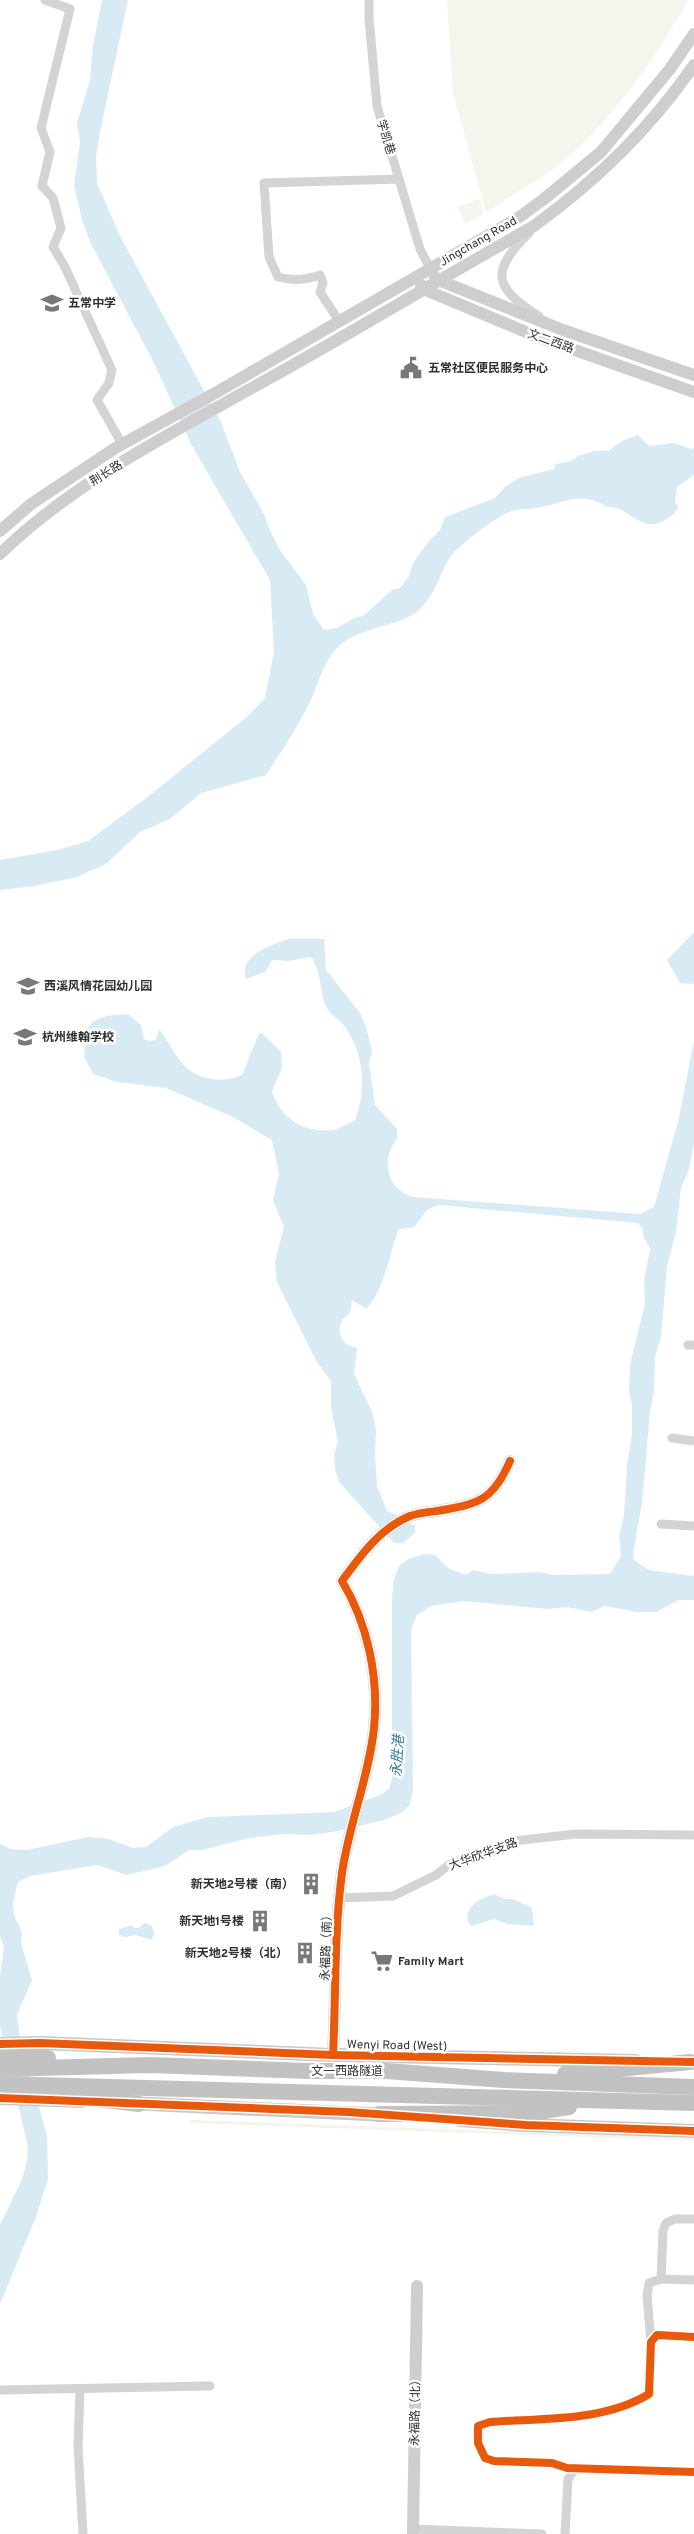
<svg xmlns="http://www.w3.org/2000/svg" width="694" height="2534" font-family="Overpass,'Noto Sans SC',sans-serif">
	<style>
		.green { fill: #f2f6ec }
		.water { fill: #d8ebf4 }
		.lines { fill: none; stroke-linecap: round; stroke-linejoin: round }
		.street { stroke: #d4d4d4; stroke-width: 9 }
		.secondary { stroke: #cecece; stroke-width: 12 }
		.primary { stroke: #c8c8c8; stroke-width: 14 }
		.highway { stroke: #c2c2c2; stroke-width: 16 }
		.cycleway-casing { stroke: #fff; stroke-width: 11 }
		.cycleway { stroke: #e8590c; stroke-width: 8 }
		.labels { text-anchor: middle; stroke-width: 5; stroke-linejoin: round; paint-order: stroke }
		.street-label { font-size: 12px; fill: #303030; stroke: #fff }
		.poi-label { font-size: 12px; font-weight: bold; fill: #303030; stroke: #fff; text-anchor: start }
		.water-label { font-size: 14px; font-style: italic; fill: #367a99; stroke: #fff }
	</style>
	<rect width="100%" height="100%" fill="#fff"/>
	<g class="green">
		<path d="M447,0H689C652,61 611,125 553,169C532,184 508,198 486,212L453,93Z"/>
		<polygon points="479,199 483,214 465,224 458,207"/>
		<polygon points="190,2120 694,2138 694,2141 190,2123"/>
	</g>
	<g class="water">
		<path d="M102,0H128L100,132L96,157L97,183L120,236L221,422L240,472L264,514L270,531L280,550L306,585L313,614L324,630L337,628L356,617L363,616L392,590L400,588L409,576L413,563L429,541L440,530L445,517L495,498L506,486L521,477L554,469L556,464L571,461L578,456L594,451H608L624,440L638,435L649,446L674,443L691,449L694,447V475L677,487L675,502L678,507C674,516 669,518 661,522C640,532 627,505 607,507C585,492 569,500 546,506C535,509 523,508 512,511C498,515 460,544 451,556C439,574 435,596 418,611C399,627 356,627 336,649C322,665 319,682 311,700C298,726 282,751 266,775L201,793L170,819L140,832L106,864L77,877L35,886L0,890V860L57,850L88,841L145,799L248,716L265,698L274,652L270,580L192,446L153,361L90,242L82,220L74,186L80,142L77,123L90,80L93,46Z"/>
		<polygon points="694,932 694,984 680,983 667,960"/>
		<path d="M288,939H324L326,970L360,1013L366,1027L372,1051L369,1063L375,1105L397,1129V1139C380,1160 387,1189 413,1197L640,1214L654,1207L679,1118L694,1040V1144L689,1169L681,1188L676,1232L667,1267L661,1337L655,1357L654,1392L650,1411L642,1503L633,1554L634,1560L649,1570L694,1576V1600H679L656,1612H636L605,1606L591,1612L567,1607L549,1609L464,1601L450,1603L431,1606L417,1615L411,1630L413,1789L410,1805L401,1813L384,1820L338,1831L311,1835L284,1834L249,1838L202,1850H189L165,1866L127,1875L97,1865L30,1876L18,1882L13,1902L14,1915L22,1933L21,1943L32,1980L17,2015L20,2039L47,2136L48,2179L36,2217L0,2304V2225L22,2179L27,2161L28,2147L0,2026V1976L4,1947L0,1936V1844L11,1849L27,1850L88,1837L109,1839L133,1848L146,1847L173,1827L208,1817L334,1812L380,1795L389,1789L392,1779V1598L394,1579L399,1566L408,1559L424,1554L435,1555L448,1568L466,1575L473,1570L492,1574L540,1572L552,1575L610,1574L621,1556L619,1535L624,1516L627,1465L632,1434V1405L629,1392L630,1364L645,1304L644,1280L650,1249L643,1235V1229L638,1223L439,1205L427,1210L414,1227L399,1229C388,1256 386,1287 366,1309L352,1300C351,1303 352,1309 350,1312C349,1315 344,1317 342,1321C335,1333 344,1346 357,1348L354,1374L372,1412L376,1430L375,1454L377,1486L387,1511L399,1516L415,1526V1533L403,1543H394L339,1482L335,1469L334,1454L338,1442L331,1408V1381L316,1361L277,1282L275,1261L284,1227L273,1201L279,1174L272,1140L233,1117L166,1088L117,1082L93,1074L84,1057L85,1047L93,1040L92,1034L87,1030C93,1015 114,1015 128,1014L141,1025L144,1039L149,1041L156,1040L159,1029C168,1040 173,1052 181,1062C195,1080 222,1084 242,1075L259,1033H262L281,1052L282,1068L272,1091C280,1119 304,1133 333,1130C340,1129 348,1123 355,1120C367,1089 364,1056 346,1028C340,1019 329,1015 325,1005C320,990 321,970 311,957L288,961L272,960L265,972L246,979C238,955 270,946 288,939Z"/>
		<path d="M494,1894L505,1899H513L532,1908L534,1926L508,1924L494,1919L472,1926L468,1923C465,1904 479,1900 494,1894Z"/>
		<polygon points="145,1923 151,1925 155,1934 151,1940 136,1935 124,1937 119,1935 119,1929 132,1925 134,1928 138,1928"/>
	</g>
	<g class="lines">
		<g class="street">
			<polyline points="45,0 70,9 41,128 50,152 42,186 53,198 61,228 53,247 64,265 112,370 109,383 97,400 122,444"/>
			<polyline points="369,0 369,18 377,106 420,249 430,268"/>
			<path d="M529,233C490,271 493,288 539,316"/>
			<path d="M339,321L320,292L323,283L320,275C305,280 294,281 278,277L269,257L264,183L399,179"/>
			<polyline points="688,1345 694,1345"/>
			<polyline points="672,1438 694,1441"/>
			<polyline points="661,1524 694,1526"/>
			<polyline points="339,1898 393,1896 436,1875 450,1864 513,1841 576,1834 694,1835"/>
			<polyline points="661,2279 663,2231 666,2223 675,2219 694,2219"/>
			<path d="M694,2337L657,2335L651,2342L649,2394C603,2422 542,2418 490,2422L478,2426V2443L485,2458L494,2461L552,2463L567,2468L694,2472"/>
			<polyline points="651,2342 647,2296 649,2283 661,2279 694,2280"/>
			<polyline points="80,2389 78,2447 83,2534"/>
			<polyline points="0,2390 210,2386"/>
			<polyline points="413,2529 542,2534"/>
			<polyline points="565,2534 568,2479 575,2469"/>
		</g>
		<g class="secondary">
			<polyline points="435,277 438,280 563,330 694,375"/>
			<polyline points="421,285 423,289 538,337 694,392"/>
			<polyline points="0,531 31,504 117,447 217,392 518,218 544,199 601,152 670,69 694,34"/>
			<path d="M0,554C77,479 176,431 268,379C358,329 445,276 534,226C596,181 650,129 694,65"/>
			<path d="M333,2055C336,1995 334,1932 342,1873C349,1824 369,1776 374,1728C379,1678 368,1624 342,1581C361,1555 379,1529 410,1516C418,1513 428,1512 437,1511C478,1504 493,1501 510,1461"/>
			<polyline points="413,2534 417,2286"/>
		</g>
		<g class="primary">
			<polyline points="0,2044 40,2043 333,2055 636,2061"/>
			<polyline points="0,2098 82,2101"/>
			<polyline points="128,2103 389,2115"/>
			<polyline points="460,2120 526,2125 694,2131"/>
		</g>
		<g class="highway">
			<polyline points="0,2056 48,2058"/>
			<polyline points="0,2069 150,2065 308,2071 386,2071 504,2080 694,2087"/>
			<polyline points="565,2074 690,2062"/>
			<polyline points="0,2084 694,2103"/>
			<polyline points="69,2096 139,2104"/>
			<polyline points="379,2114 530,2113 569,2107"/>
		</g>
		<g class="cycleway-casing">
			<g id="cycleway">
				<polyline points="0,2044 40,2043 333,2055 694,2062"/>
				<path d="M333,2055C336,1995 334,1932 342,1873C349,1824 369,1776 374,1728C379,1678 368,1624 342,1581C361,1555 379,1529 410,1516C418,1513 428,1512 437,1511C478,1504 493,1501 510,1461"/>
				<polyline points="0,2098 348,2112 526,2125 694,2131"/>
				<path d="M694,2337L657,2335L651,2342L649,2394C603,2422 542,2418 490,2422L478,2426V2443L485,2458L494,2461L552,2463L567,2468L694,2472"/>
			</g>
		</g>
		<use href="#cycleway" class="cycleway"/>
	</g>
	<defs>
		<g id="school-bare" transform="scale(1.725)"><path d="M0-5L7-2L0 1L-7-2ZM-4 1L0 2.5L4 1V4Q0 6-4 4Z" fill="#787878" stroke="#fff" stroke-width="2.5" paint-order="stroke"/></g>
		<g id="civic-bare" transform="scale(1.725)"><path d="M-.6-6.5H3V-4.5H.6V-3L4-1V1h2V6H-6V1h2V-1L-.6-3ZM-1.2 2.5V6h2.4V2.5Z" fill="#787878" stroke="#fff" stroke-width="2.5" paint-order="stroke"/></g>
		<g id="building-bare" transform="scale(1.725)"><path d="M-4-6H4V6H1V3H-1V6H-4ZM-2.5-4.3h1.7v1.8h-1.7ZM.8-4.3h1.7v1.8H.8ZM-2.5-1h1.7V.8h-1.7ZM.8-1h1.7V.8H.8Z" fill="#787878" stroke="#fff" stroke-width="2.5" paint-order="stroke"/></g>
		<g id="supermarket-bare" transform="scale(1.725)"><path d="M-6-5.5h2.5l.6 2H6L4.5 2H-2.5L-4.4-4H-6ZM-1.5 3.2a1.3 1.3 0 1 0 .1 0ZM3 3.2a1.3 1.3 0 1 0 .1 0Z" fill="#787878" stroke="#fff" stroke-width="2.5" paint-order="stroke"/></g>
	</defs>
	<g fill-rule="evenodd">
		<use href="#school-bare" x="52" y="303"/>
		<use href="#civic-bare" x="411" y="368"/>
		<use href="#school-bare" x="28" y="986"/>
		<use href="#school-bare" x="25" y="1037"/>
		<use href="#building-bare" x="311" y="1884"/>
		<use href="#building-bare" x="260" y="1921"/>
		<use href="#building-bare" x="305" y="1953"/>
		<use href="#supermarket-bare" x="382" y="1961"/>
	</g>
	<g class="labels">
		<g class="street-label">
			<text transform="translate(386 137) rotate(73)" y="4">学凯巷</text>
			<text transform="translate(478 241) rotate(-30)" y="4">Jingchang Road</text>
			<text transform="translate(551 341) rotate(20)" y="4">文二西路</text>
			<text transform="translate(106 473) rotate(-32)" y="4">荆长路</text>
			<text transform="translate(483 1854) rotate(-20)" y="4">大华·欣华支路</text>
			<text transform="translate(326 1945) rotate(-88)" y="4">永福路（南）</text>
			<text transform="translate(397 2045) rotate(1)" y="4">Wenyi Road (West)</text>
			<text x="347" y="2075">文一西路隧道</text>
			<text transform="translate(415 2410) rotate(-89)" y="4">永福路（北）</text>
		</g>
		<g class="poi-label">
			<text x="68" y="307">五常中学</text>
			<text x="428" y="372">五常社区便民服务中心</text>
			<text x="44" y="990">西溪风情花园幼儿园</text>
			<text x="42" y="1041">杭州维翰学校</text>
			<text x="294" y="1888" text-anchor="end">新天地2号楼（南）</text>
			<text x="244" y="1925" text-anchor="end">新天地1号楼</text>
			<text x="288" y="1957" text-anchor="end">新天地2号楼（北）</text>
			<text x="398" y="1965">Family Mart</text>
		</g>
		<g class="water-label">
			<text transform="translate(397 1756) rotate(-86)" y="5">永胜港</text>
		</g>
	</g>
</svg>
